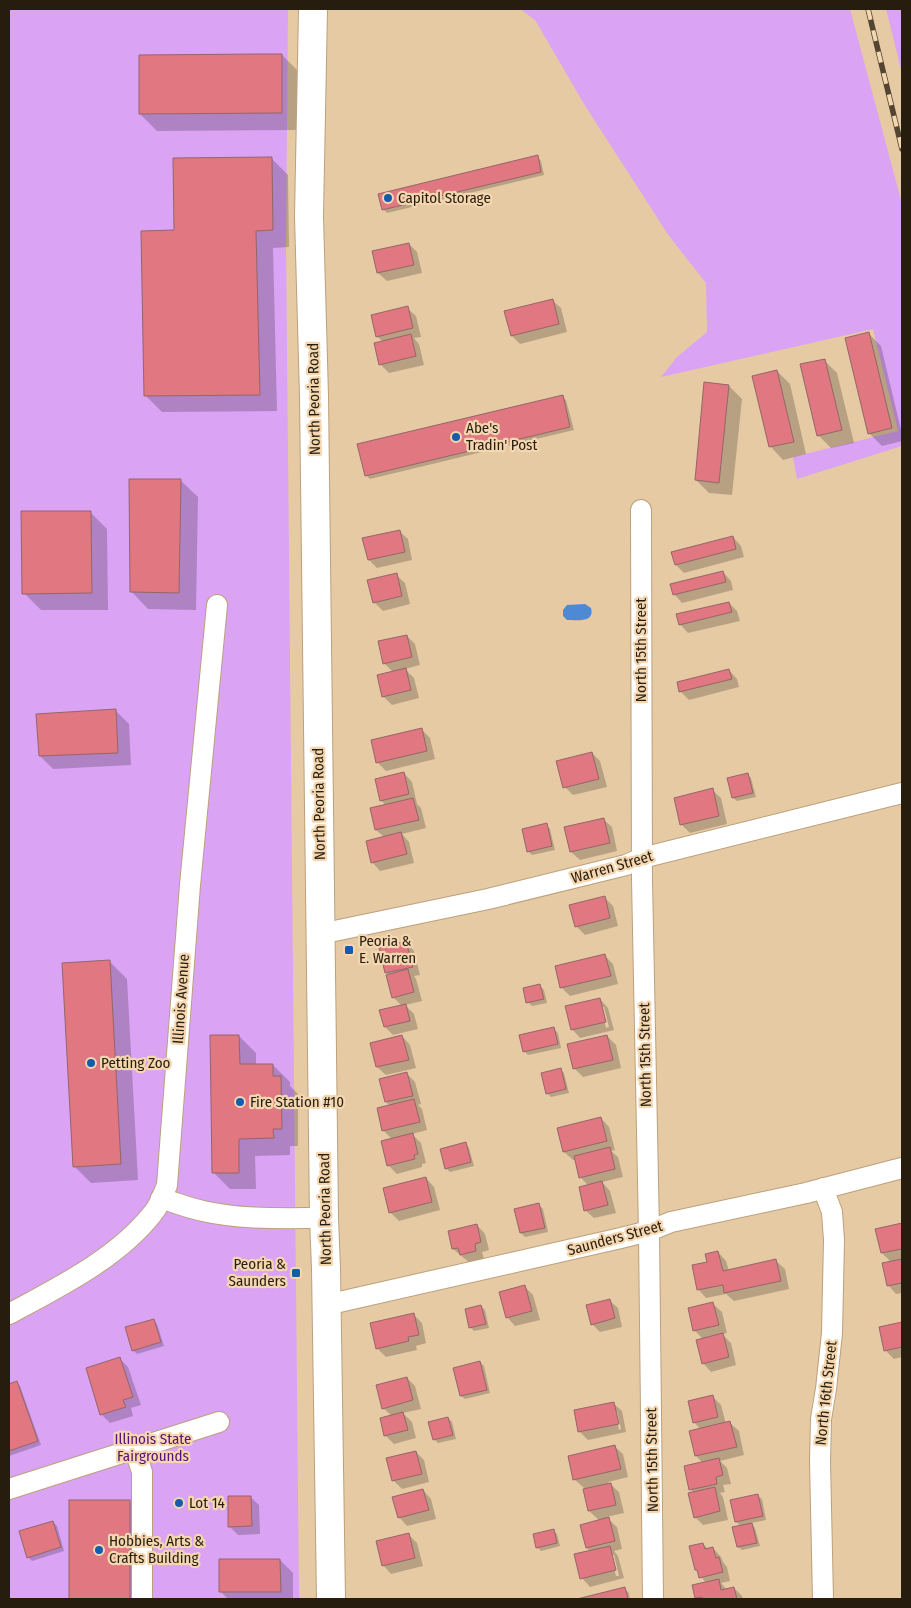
<svg xmlns="http://www.w3.org/2000/svg" width="911" height="1608" font-family="'Fira Sans Condensed',sans-serif">
	<style>
		.green { fill: #daa3f4 }
		.water { fill: #4d89d4 }
		.shadow { fill: #0003; fill-rule: evenodd }
		.building { fill: #e07781; stroke: #946669 }
		.lines { fill: none; stroke-linecap: round; stroke-linejoin: round }
		.minor-casing { stroke: #bca07c; stroke-width: 22 }
		.primary-casing { stroke: #bca07c; stroke-width: 30 }
		.minor { stroke: #fff; stroke-width: 20 }
		.primary { stroke: #fff; stroke-width: 28 }
		.rail-casing { stroke: #534531; stroke-width: 5.5 }
		.rail { stroke: #f4d7b0; stroke-width: 4; stroke-dasharray: 11; stroke-linecap: butt }
		.poi-dot { fill: #145cac; stroke: #f4d7b0; stroke-width: 2 }
		.labels { text-anchor: middle; stroke-width: 4.5; stroke-linejoin: round; paint-order: stroke }
		.poi-label { font-size: 15px; fill: #271d0e; stroke: #f4d7b0; text-anchor: start }
		.street-label { font-size: 15px; fill: #271d0e; stroke: #f4d7b0 }
		.park-label { font-size: 15px; fill: #5a1074; stroke: #f4d7b0 }
	</style>
	<rect width="100%" height="100%" fill="#e6caa4"/>
	<g class="green">
		<polygon points="9,9 288,9 286,243 299,1599 9,1599"/>
		<polygon points="520,9 850,9 902,204 902,446 797,479 793,457 898,431 873,329 661,377 677,357 707,332 706,283 669,236 584,104 535,20"/>
		<polygon points="886,9 902,9 902,73"/>
	</g>
	<path class="water" d="M585,604L591,608C595,623 577,620 567,620L563,616V610L567,605Z"/>
	<g class="shadow">
		<polygon points="282,55 299,72 299,130 157,131 140,114"/>
		<polygon points="537,157 541,161 544,175 387,213 383,209"/>
		<polygon points="271,158 288,175 289,247 273,248 277,411 162,412 145,395 175,231"/>
		<polygon points="409,244 417,252 422,273 387,281 378,273 373,252"/>
		<polygon points="552,300 561,308 567,332 520,344 512,336"/>
		<polygon points="407,308 416,316 421,337 414,338 419,344 424,365 389,373 380,364 383,342 377,336"/>
		<polygon points="868,333 881,346 902,434 902,441 882,446 869,433"/>
		<polygon points="824,360 837,373 854,443 831,448 818,435"/>
		<polygon points="777,371 790,384 806,454 783,460 771,447"/>
		<polygon points="729,386 742,399 732,495 709,493 696,480"/>
		<polygon points="562,396 566,400 574,430 370,479 366,475"/>
		<polygon points="180,480 198,497 196,610 148,609 131,591"/>
		<polygon points="90,512 107,529 108,610 41,610 24,593"/>
		<polygon points="399,531 408,539 412,560 377,568 369,560"/>
		<polygon points="733,537 741,546 744,557 684,573 676,565"/>
		<polygon points="723,572 731,581 733,590 682,603 674,594"/>
		<polygon points="396,575 405,583 410,604 383,611 374,602"/>
		<polygon points="729,603 737,611 740,621 688,633 680,624"/>
		<polygon points="407,636 415,644 420,665 405,669 414,678 419,698 392,705 383,696 393,672 384,663"/>
		<polygon points="729,670 737,679 739,687 689,700 680,691"/>
		<polygon points="116,711 129,724 131,765 53,769 40,756"/>
		<polygon points="422,730 430,738 435,759 386,771 377,762"/>
		<polygon points="592,753 600,761 607,787 573,795 565,787"/>
		<polygon points="404,773 412,782 417,804 421,808 426,828 402,834 409,842 414,863 380,871 372,862 384,837 376,830 371,809 386,806 381,800"/>
		<polygon points="747,774 751,778 756,797 737,801 733,798"/>
		<polygon points="712,790 721,798 727,824 690,833 681,824"/>
		<polygon points="603,819 612,827 617,851 580,860 571,852"/>
		<polygon points="546,825 550,829 555,850 532,855 528,851"/>
		<polygon points="604,897 613,906 618,926 585,935 576,926"/>
		<polygon points="406,942 414,951 420,975 414,976 416,979 422,1001 405,1005 414,1014 418,1029 393,1035 385,1027 402,1006 393,997 389,975 386,973"/>
		<polygon points="605,956 613,964 618,984 570,996 561,987"/>
		<polygon points="110,962 127,979 138,1180 91,1183 74,1166"/>
		<polygon points="540,986 544,990 547,1003 532,1006 528,1002"/>
		<path d="M600,999L608,1008L614,1030L580,1038L572,1029ZM601,1007H604L609,1027L606,1028Z"/>
		<polygon points="554,1029 558,1033 561,1048 528,1055 524,1051"/>
		<polygon points="239,1036 256,1053 256,1066 273,1065 290,1082 290,1086 298,1094 298,1146 290,1146 290,1155 255,1156 256,1189 230,1189 213,1172"/>
		<polygon points="402,1036 410,1045 416,1068 386,1075 377,1067"/>
		<polygon points="607,1036 616,1045 621,1068 583,1077 574,1068"/>
		<polygon points="560,1069 564,1073 569,1093 551,1097 547,1093"/>
		<polygon points="407,1074 415,1082 421,1104 418,1105 422,1109 427,1130 412,1134 421,1143 426,1163 422,1164 422,1167 397,1174 388,1165 392,1139 383,1130 390,1106 386,1102 380,1080"/>
		<polygon points="601,1118 609,1127 615,1150 611,1151 618,1157 623,1177 602,1182 610,1191 616,1213 594,1218 585,1210 589,1186 580,1177 576,1160 573,1160 564,1152 558,1129"/>
		<polygon points="466,1144 469,1148 474,1166 450,1172 446,1168"/>
		<polygon points="426,1178 434,1187 440,1210 399,1221 390,1212"/>
		<polygon points="539,1205 543,1209 548,1232 525,1237 521,1233"/>
		<polygon points="902,1224 902,1293 896,1294 888,1285 891,1262 882,1253 877,1230"/>
		<polygon points="477,1225 485,1234 489,1250 482,1252 484,1259 470,1263 453,1249"/>
		<polygon points="718,1252 726,1261 729,1271 776,1261 785,1269 789,1289 734,1301 726,1294 706,1298 698,1289 708,1263"/>
		<polygon points="525,1287 533,1295 540,1320 515,1326 507,1317"/>
		<polygon points="609,1300 618,1308 622,1327 600,1332 592,1324"/>
		<polygon points="713,1304 722,1312 727,1333 722,1334 731,1343 736,1365 711,1372 703,1363 703,1339 694,1330"/>
		<polygon points="481,1306 485,1310 489,1328 474,1331 470,1327"/>
		<polygon points="413,1314 422,1323 426,1343 416,1346 417,1350 386,1357 377,1348"/>
		<polygon points="153,1320 157,1324 164,1346 137,1354 133,1350"/>
		<polygon points="902,1323 902,1357 894,1359 885,1350 880,1328"/>
		<polygon points="120,1359 128,1367 141,1405 131,1408 133,1416 110,1423 102,1415 87,1369"/>
		<polygon points="480,1362 484,1366 490,1393 465,1399 461,1396"/>
		<polygon points="407,1378 415,1386 421,1409 403,1413 412,1422 416,1438 394,1444 385,1435 392,1416 383,1408"/>
		<polygon points="17,1382 20,1386 41,1445 9,1456 9,1385"/>
		<polygon points="713,1397 721,1405 726,1424 730,1423 739,1431 744,1455 720,1461 727,1468 731,1484 723,1485 725,1492 720,1493 723,1497 728,1520 703,1525 695,1517 694,1493 691,1490 703,1463 696,1456 691,1432 701,1430 694,1422"/>
		<path d="M613,1403L622,1411L626,1432L588,1440L579,1431ZM615,1411H617L621,1429L619,1430Z"/>
		<polygon points="448,1418 452,1422 456,1439 438,1443 434,1439"/>
		<path d="M614,1446L623,1454L628,1477L608,1482L619,1492L624,1513L606,1517L617,1527L622,1549L614,1551L618,1556L624,1578L590,1587L582,1578L591,1552L587,1548L600,1521L589,1511L584,1488L575,1480ZM611,1555H614L619,1576H616Z"/>
		<polygon points="416,1452 424,1460 429,1482 402,1489 393,1480"/>
		<polygon points="423,1490 431,1499 436,1519 407,1526 399,1517"/>
		<polygon points="758,1496 762,1499 766,1520 751,1523 755,1528 760,1546 742,1550 738,1547 741,1526 736,1522"/>
		<polygon points="250,1497 259,1505 260,1534 238,1535 230,1527"/>
		<polygon points="70,1501 129,1501 138,1509 138,1599 70,1599"/>
		<polygon points="53,1522 57,1526 64,1551 32,1561 28,1557"/>
		<polygon points="553,1530 557,1534 560,1546 541,1551 537,1547"/>
		<polygon points="408,1534 417,1543 423,1566 391,1574 383,1565"/>
		<polygon points="703,1544 708,1549 713,1548 721,1557 723,1562 727,1567 730,1581 721,1583 727,1590 734,1588 742,1596 743,1599 698,1599 696,1598 706,1583 696,1570"/>
		<polygon points="280,1560 293,1573 293,1599 228,1599 221,1592"/>
		<polygon points="625,1589 629,1593 630,1599 582,1599"/>
	</g>
	<g class="building">
		<polygon points="261,54 282,54 282,113 139,114 139,55"/>
		<polygon points="538,155 541,172 382,210 378,194"/>
		<polygon points="272,157 273,230 256,231 260,395 144,396 141,231 174,230 173,158"/>
		<polygon points="409,243 414,265 377,273 372,251"/>
		<polygon points="553,299 559,324 511,336 504,311"/>
		<polygon points="408,306 413,328 376,337 371,315"/>
		<polygon points="869,332 892,428 868,434 845,338"/>
		<polygon points="411,334 416,356 379,365 374,343"/>
		<polygon points="825,359 842,430 817,436 800,364"/>
		<polygon points="777,370 794,442 769,447 752,376"/>
		<polygon points="704,382 729,385 719,483 695,480"/>
		<polygon points="563,395 570,427 365,476 357,444"/>
		<polygon points="129,479 181,479 179,593 130,592"/>
		<polygon points="21,511 91,511 92,593 22,594"/>
		<polygon points="400,530 405,552 368,560 362,538"/>
		<polygon points="733,536 736,549 675,565 671,552"/>
		<polygon points="723,571 726,582 673,595 670,584"/>
		<polygon points="397,573 402,596 373,603 367,580"/>
		<polygon points="729,602 732,612 679,625 676,614"/>
		<polygon points="407,635 412,657 383,664 378,641"/>
		<polygon points="406,668 411,690 382,697 377,675"/>
		<polygon points="729,669 732,679 679,692 677,682"/>
		<polygon points="116,709 118,753 39,756 36,714"/>
		<polygon points="422,728 427,751 376,763 371,740"/>
		<polygon points="592,752 599,779 563,788 556,761"/>
		<polygon points="404,772 409,794 380,801 375,779"/>
		<polygon points="748,773 753,793 732,798 727,778"/>
		<polygon points="713,788 719,816 680,825 674,798"/>
		<polygon points="413,798 419,820 375,830 370,808"/>
		<polygon points="604,818 610,843 570,852 564,827"/>
		<polygon points="547,823 552,846 527,852 522,829"/>
		<polygon points="401,832 407,854 371,863 366,841"/>
		<polygon points="605,896 610,918 575,927 569,905"/>
		<polygon points="406,941 413,967 385,973 379,948"/>
		<polygon points="605,954 611,976 560,988 555,966"/>
		<polygon points="110,960 121,1164 73,1167 62,963"/>
		<polygon points="408,969 414,992 392,998 386,975"/>
		<polygon points="540,984 544,999 526,1003 523,988"/>
		<polygon points="600,998 606,1022 571,1030 565,1006"/>
		<polygon points="406,1004 410,1021 384,1027 379,1010"/>
		<polygon points="554,1027 558,1044 523,1052 519,1035"/>
		<polygon points="210,1035 239,1035 240,1064 273,1064 273,1076 281,1076 282,1129 273,1129 274,1138 239,1139 239,1173 212,1173"/>
		<polygon points="402,1035 409,1060 376,1067 370,1043"/>
		<polygon points="607,1035 613,1060 573,1069 567,1044"/>
		<polygon points="561,1068 566,1089 546,1094 541,1073"/>
		<polygon points="407,1072 413,1096 385,1102 379,1079"/>
		<polygon points="414,1099 420,1122 382,1131 377,1108"/>
		<polygon points="601,1117 607,1141 563,1152 557,1128"/>
		<polygon points="413,1133 418,1154 414,1155 415,1159 387,1166 381,1141"/>
		<polygon points="466,1142 471,1162 445,1169 440,1149"/>
		<polygon points="610,1147 615,1169 579,1178 574,1156"/>
		<polygon points="426,1177 432,1202 389,1213 383,1188"/>
		<polygon points="602,1181 608,1205 584,1211 579,1187"/>
		<polygon points="539,1203 545,1228 520,1233 514,1209"/>
		<polygon points="902,1223 902,1249 881,1253 875,1229"/>
		<polygon points="477,1224 481,1242 475,1244 476,1251 460,1255 458,1248 452,1249 448,1231"/>
		<polygon points="718,1251 723,1271 776,1259 781,1281 724,1293 723,1285 697,1290 692,1265 707,1262 705,1254"/>
		<polygon points="902,1259 902,1283 887,1286 882,1263"/>
		<polygon points="525,1285 532,1311 506,1318 499,1292"/>
		<polygon points="610,1299 615,1318 591,1325 586,1305"/>
		<polygon points="713,1302 719,1325 693,1331 688,1308"/>
		<polygon points="481,1305 486,1324 469,1328 465,1309"/>
		<polygon points="414,1313 419,1335 408,1337 409,1341 376,1349 370,1323"/>
		<polygon points="154,1319 161,1342 132,1351 125,1327"/>
		<polygon points="902,1322 902,1347 884,1351 879,1327"/>
		<polygon points="723,1333 729,1357 702,1364 696,1340"/>
		<polygon points="120,1357 133,1397 123,1400 126,1407 100,1415 86,1368"/>
		<polygon points="480,1361 487,1390 460,1396 453,1368"/>
		<polygon points="407,1377 413,1400 382,1409 376,1385"/>
		<polygon points="17,1381 38,1441 9,1451 9,1384"/>
		<polygon points="713,1395 718,1417 693,1423 688,1401"/>
		<polygon points="614,1402 619,1424 578,1432 574,1410"/>
		<polygon points="403,1412 408,1430 384,1436 380,1418"/>
		<polygon points="448,1417 453,1435 433,1440 428,1422"/>
		<polygon points="730,1421 737,1447 695,1456 689,1431"/>
		<polygon points="615,1445 621,1469 573,1480 568,1456"/>
		<polygon points="416,1451 422,1474 392,1481 386,1458"/>
		<polygon points="719,1458 723,1475 716,1477 717,1484 689,1490 684,1466"/>
		<polygon points="611,1483 616,1505 588,1511 583,1489"/>
		<polygon points="715,1487 720,1511 694,1518 688,1493"/>
		<polygon points="423,1489 429,1510 398,1518 392,1497"/>
		<polygon points="758,1494 763,1516 735,1522 730,1500"/>
		<polygon points="228,1496 251,1496 252,1526 228,1527"/>
		<rect x="69" y="1500" width="61" height="99"/>
		<polygon points="609,1517 615,1541 586,1548 580,1525"/>
		<polygon points="53,1521 61,1547 27,1558 19,1531"/>
		<polygon points="752,1523 757,1543 737,1547 732,1527"/>
		<polygon points="554,1529 557,1543 536,1548 533,1534"/>
		<polygon points="409,1533 415,1558 382,1566 376,1541"/>
		<polygon points="703,1543 705,1549 713,1547 716,1558 719,1557 723,1572 699,1578 697,1570 695,1570 689,1546"/>
		<polygon points="610,1546 616,1570 580,1579 574,1554"/>
		<polygon points="219,1559 280,1559 281,1592 219,1592"/>
		<polygon points="719,1579 721,1590 734,1587 737,1599 702,1599 702,1597 695,1598 692,1585"/>
		<polygon points="625,1587 628,1599 577,1599"/>
	</g>
	<g class="lines">
		<g class="minor-casing">
			<g id="minor">
				<polyline points="641,510 642,879 649,1231 653,1599"/>
				<polyline points="320,934 488,899 626,865 642,858 902,793"/>
				<path d="M161,1198C175,1203 189,1208 203,1211C242,1220 284,1218 324,1218"/>
				<polyline points="326,1305 621,1238 649,1231 671,1222 806,1193 902,1168"/>
				<path d="M9,1314C59,1287 118,1258 153,1213C160,1205 163,1195 167,1185L190,885L217,605"/>
				<polyline points="135,1450 142,1472 142,1599"/>
				<polyline points="9,1489 219,1422"/>
				<polyline points="823,1599 820,1461 821,1419 826,1389 832,1333 834,1240 832,1212 823,1188"/>
			</g>
		</g>
		<g class="primary-casing">
			<polyline id="primary" points="313,9 309,216 314,396 324,1218 326,1268 331,1599"/>
		</g>
		<use href="#minor" class="minor"/>
		<use href="#primary" class="primary"/>
		<g class="rail-casing">
			<polyline id="rail" points="868,9 902,149"/>
		</g>
		<use href="#rail" class="rail"/>
	</g>
	<g class="poi-dot">
		<circle cx="388" cy="198" r="5"/>
		<circle cx="456" cy="437" r="5"/>
		<rect x="344" y="945" width="10" height="10" rx="2.5"/>
		<circle cx="91" cy="1063" r="5"/>
		<circle cx="240" cy="1102" r="5"/>
		<rect x="291" y="1268" width="10" height="10" rx="2.5"/>
		<circle cx="179" cy="1503" r="5"/>
		<circle cx="99" cy="1550" r="5"/>
	</g>
	<g class="labels">
		<g class="poi-label">
			<text x="398" y="203">Capitol Storage</text>
			<text x="466" y="433">Abe's<tspan x="466" dy="17">Tradin' Post</tspan></text>
			<text x="359" y="946">Peoria &amp;<tspan x="359" dy="17">E. Warren</tspan></text>
			<text x="101" y="1068">Petting Zoo</text>
			<text x="250" y="1107">Fire Station #10</text>
			<text x="286" y="1269" text-anchor="end">Peoria &amp;<tspan x="286" dy="17">Saunders</tspan></text>
			<text x="189" y="1508">Lot 14</text>
			<text x="109" y="1546">Hobbies, Arts &amp;<tspan x="109" dy="17">Crafts Building</tspan></text>
		</g>
		<g class="street-label">
			<text transform="translate(314 399) rotate(-91)" y="5">North Peoria Road</text>
			<text transform="translate(641 650) rotate(-90)" y="5">North 15th Street</text>
			<text transform="translate(319 804) rotate(-91)" y="5">North Peoria Road</text>
			<text transform="translate(612 867) rotate(-16)" y="5">Warren Street</text>
			<text transform="translate(181 999) rotate(-86)" y="5">Illinois Avenue</text>
			<text transform="translate(645 1055) rotate(-91)" y="5">North 15th Street</text>
			<text transform="translate(325 1209) rotate(-91)" y="5">North Peoria Road</text>
			<text transform="translate(615 1238) rotate(-15)" y="5">Saunders Street</text>
			<text transform="translate(826 1393) rotate(-84)" y="5">North 16th Street</text>
			<text transform="translate(652 1460) rotate(-91)" y="5">North 15th Street</text>
		</g>
		<g class="park-label">
			<text x="153" y="1444">Illinois State<tspan x="153" dy="17">Fairgrounds</tspan></text>
		</g>
	</g>
	<rect width="911" height="1608" fill="none" stroke="#271d0e" stroke-width="20"/>
</svg>
